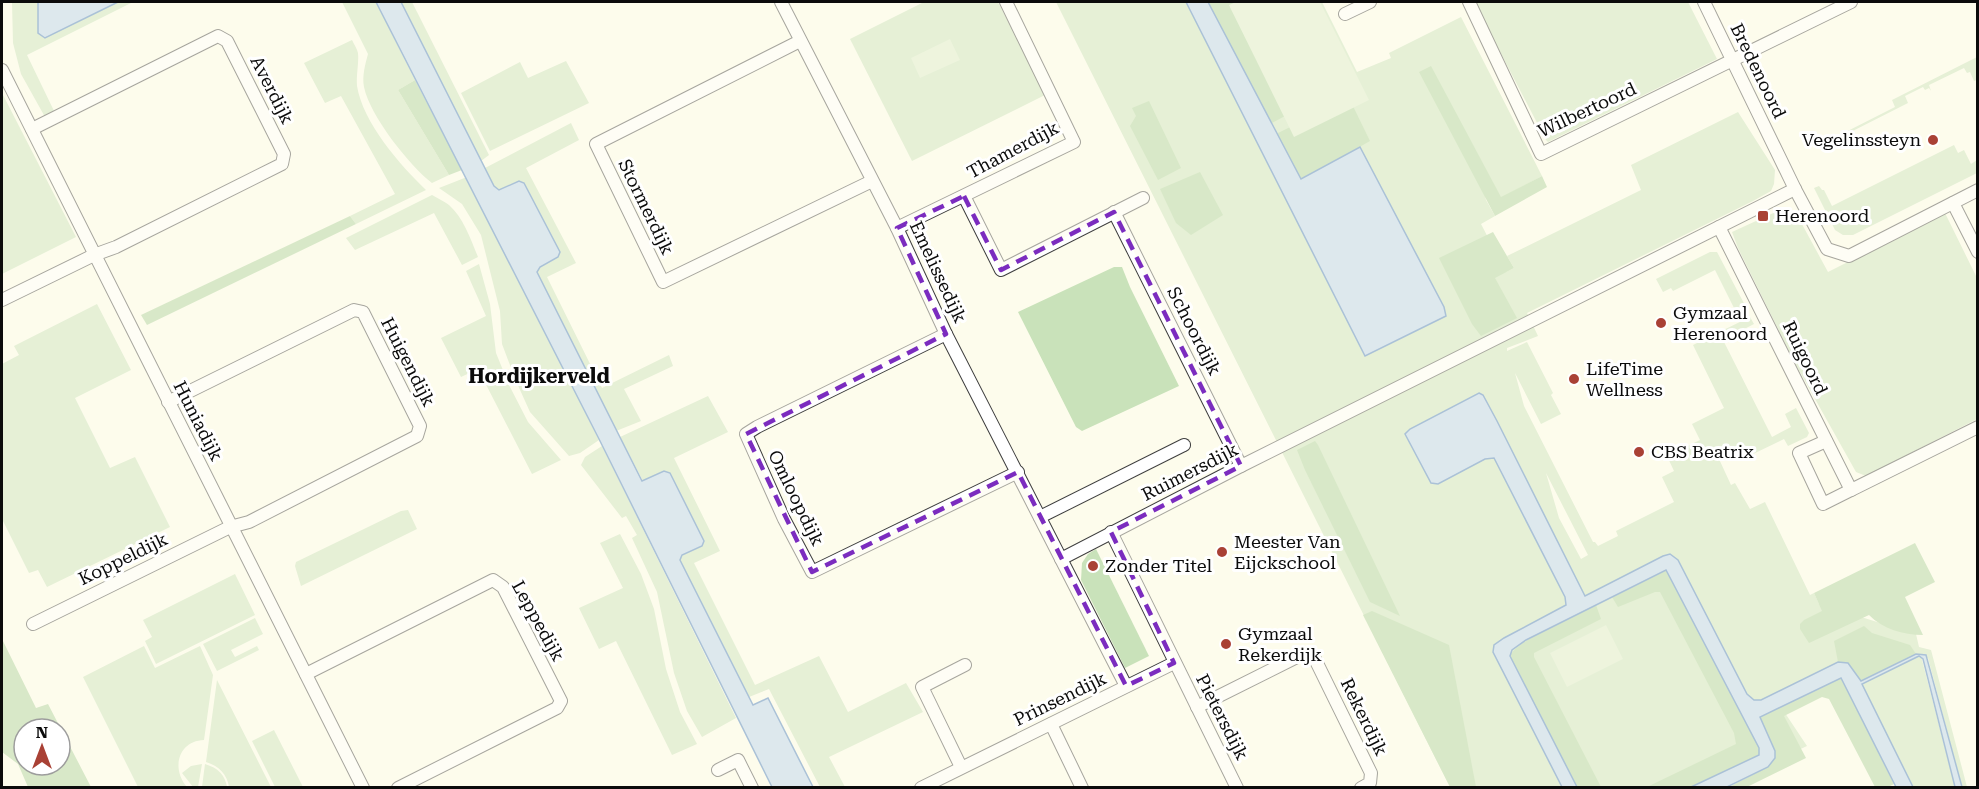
<svg xmlns="http://www.w3.org/2000/svg" width="1979" height="789" font-family="'Roboto Serif',serif">
	<style>
		.green { fill: #c9e2ba; fill-rule: evenodd }
		.forest { fill: #abd19b; fill-rule: evenodd }
		.pitch { fill: #dbebca }
		.water { fill: #b6d1ee; stroke: #467bbc; stroke-width: 1.5 }
		.lines { fill: none; stroke-linecap: round; stroke-linejoin: round }
		.minor-casing { stroke: #3e3e3e; stroke-width: 14 }
		.minor { stroke: #fff; stroke-width: 12 }
		.marked { fill: none; stroke: #7b2cbf; stroke-width: 4.5; stroke-dasharray: 12 8; stroke-linejoin: round }
		.poi-dot { fill: #a94135; stroke: #fff; stroke-width: 2 }
		.labels { text-anchor: middle; stroke-width: 6; stroke-linejoin: round; paint-order: stroke }
		.street-label { font-size: 18px; fill: #0b0b0b; stroke: #fff }
		.poi-label { font-size: 18px; fill: #0b0b0b; stroke: #fff; text-anchor: start }
		.neighbourhood-label { font-size: 20px; font-weight: bold; fill: #0b0b0b; stroke: #fff }
	</style>
	<rect width="100%" height="100%" fill="#fdfcec"/>
	<g class="green">
		<polygon points="12,2 38,2 38,33 44,38 118,2 133,2 27,55 55,113 45,117 21,74 13,43"/>
		<path d="M342,2H376L415,80L398,90L449,175L432,183C409,165 370,116 364,87C362,76 365,65 368,54Z"/>
		<polygon points="401,2 412,2 489,155 481,161"/>
		<polygon points="924,2 998,2 1045,95 912,161 850,39"/>
		<path d="M1056,2H1322L1357,72L1391,58L1389,53L1461,17L1542,176L1501,198L1471,142L1486,200L1495,216L1481,224L1506,272L1514,268L1507,256L1641,190L1631,165L1738,112L1775,170L1774,184L1771,191L1753,201L1527,313L1538,336L1507,348V351L1527,342L1553,393L1551,395L1561,414L1541,424L1515,373L1524,406L1593,542H1595L1598,546L1618,536L1616,531L1674,502L1662,477L1674,471L1667,456L1700,440L1692,424L1724,408L1693,345L1750,317L1754,324L1723,340L1772,437L1791,427L1785,414L1796,408L1809,433L1807,437L1788,446L1784,439L1751,455L1745,445L1719,459L1731,485L1735,483L1750,509L1765,502L1810,595L1814,593L1819,604L1916,634L1919,647L1931,650L1967,787H1962L1928,658L1921,656L1955,787H1897L1838,687L1785,713L1807,746L1719,787H1450ZM1546,473L1588,555L1581,559L1559,518Z"/>
		<polygon points="1474,2 1688,2 1717,59 1548,142 1546,140"/>
		<path d="M352,40C354,44 357,49 358,53C359,63 356,75 357,86C363,123 400,165 426,190L356,224L350,216L395,194L341,96L325,103L304,63Z"/>
		<polygon points="1977,57 1977,80 1974,81 1970,72 1967,73 1964,68 1929,85 1931,91 1929,88 1925,90 1923,87 1905,96 1908,103 1827,144 1826,142 1895,107 1892,100"/>
		<polygon points="566,61 589,103 490,151 461,93 520,62 528,78"/>
		<polygon points="2,93 76,237 2,274"/>
		<polygon points="571,123 579,140 526,168 576,263 547,277 602,388 669,355 673,366 624,389 641,421 616,431 537,272 540,267 558,257 519,181 499,190 494,186 485,168"/>
		<polygon points="1954,145 1958,153 1964,150 1971,164 1977,160 1977,173 1853,235 1843,235 1835,230 1814,188 1819,186 1822,190 1824,190 1832,206"/>
		<polygon points="467,177 599,440 580,453 569,456 530,412 516,381 502,344 500,311 481,235 462,204 439,188"/>
		<path d="M432,195C437,198 444,201 449,205C463,217 471,240 478,257L462,265L434,213L355,250L346,238Z"/>
		<polygon points="1782,209 1797,215 1828,272 1945,213 1977,278 1977,419 1866,476 1856,472 1796,365 1738,248 1732,232"/>
		<polygon points="1710,252 1717,252 1747,309 1737,314 1715,270 1673,291 1671,288 1663,292 1656,279"/>
		<polygon points="479,264 490,304 496,353 509,385 528,422 561,460 532,474 478,369 461,377 441,338 486,316 466,271"/>
		<polygon points="1114,267 1122,267 1130,287 1179,386 1082,431 1076,427 1018,312"/>
		<polygon points="97,304 131,370 75,398 110,468 135,457 170,527 47,587 38,570 29,573 2,519 2,364 19,355 14,346"/>
		<polygon points="708,396 728,432 674,458 720,551 694,563 755,685 819,656 848,712 906,683 923,712 829,757 845,787 820,787 769,689 749,697 680,560 682,555 702,546 664,471 643,481 620,437"/>
		<polygon points="602,446 736,718 702,737 687,711 674,673 657,592 632,538 637,535 626,516 622,518 581,465 585,457"/>
		<polygon points="408,510 417,529 301,586 295,566 296,562 401,511"/>
		<polygon points="620,534 641,574 654,609 666,669 680,712 697,744 672,755 616,641 599,649 579,608 623,588 600,543"/>
		<polygon points="1096,549 1149,656 1125,668 1081,580 1082,563 1088,554"/>
		<polygon points="235,574 255,615 156,664 145,641 152,637 143,620"/>
		<polygon points="255,618 263,634 231,650 235,657 257,646 259,650 217,671 203,644"/>
		<path d="M144,646L155,668L200,646L213,675L204,740C178,741 171,769 187,787H138L83,677Z"/>
		<path d="M217,680L271,787H229C227,774 219,766 206,762Z"/>
		<polygon points="274,730 303,787 275,787 252,741"/>
		<polygon points="202,764 198,787 193,787 182,773 191,766"/>
		<path d="M205,764C218,768 225,775 227,787H202Z"/>
	</g>
	<g class="forest">
		<polygon points="1208,2 1237,2 1230,7 1285,116 1270,124"/>
		<polygon points="1431,66 1501,197 1542,176 1547,187 1495,216 1419,72"/>
		<polygon points="415,80 462,170 449,175 398,90"/>
		<polygon points="1349,98 1370,141 1301,180 1276,134"/>
		<polygon points="1149,101 1181,168 1158,180 1130,126 1136,116 1132,108"/>
		<polygon points="1200,172 1223,215 1191,235 1176,223 1160,189"/>
		<polygon points="350,216 356,224 147,325 141,315"/>
		<polygon points="1493,232 1514,268 1495,278 1517,318 1481,336 1472,324 1439,258"/>
		<polygon points="1315,441 1318,445 1400,616 1370,602 1305,470 1297,450"/>
		<path d="M1915,543L1935,582L1905,597L1923,635C1903,635 1883,629 1869,615L1809,643L1800,629V624L1804,620L1822,611L1814,593Z"/>
		<polygon points="1666,570 1759,748 1759,755 1691,787 1647,787 1736,744 1734,733 1660,592 1655,592 1618,607 1612,597"/>
		<path d="M1596,605L1601,619L1534,653V657L1601,787H1577L1510,656C1514,642 1579,613 1596,605Z"/>
		<polygon points="1372,611 1449,645 1476,787 1450,787 1363,615"/>
		<path d="M1864,626L1872,633L1910,645L1916,654L1861,682C1855,672 1851,661 1838,662L1834,641Z"/>
		<path d="M2,639L36,708L48,704L91,787H28L18,764L2,752ZM24,729H60V765H24Z"/>
		<polygon points="1837,678 1842,678 1894,784 1888,787 1875,787 1829,699 1822,697 1784,716 1806,758 1747,787 1727,788 1768,767 1775,758 1760,717"/>
	</g>
	<g class="pitch">
		<polygon points="1236,2 1320,2 1369,100 1294,137 1229,5"/>
		<polygon points="950,39 960,60 920,78 911,58"/>
		<polygon points="1606,625 1623,659 1567,687 1550,653"/>
	</g>
	<g class="water">
		<polygon points="38,2 118,2 45,38 38,33"/>
		<polygon points="376,2 401,2 494,186 499,190 519,181 524,183 560,252 558,257 540,267 537,272 642,481 664,471 670,473 704,541 702,546 682,555 680,560 753,705 768,698 813,787 772,787 599,439"/>
		<polygon points="1186,2 1208,2 1301,179 1360,147 1444,307 1446,316 1365,356"/>
		<polygon points="1479,393 1483,395 1497,421 1585,596 1663,556 1670,554 1678,560 1747,694 1754,700 1761,700 1838,662 1848,663 1861,681 1916,654 1926,655 1962,787 1955,787 1923,659 1919,656 1862,684 1913,787 1896,787 1841,678 1760,717 1775,751 1775,758 1768,767 1727,787 1691,787 1759,755 1759,748 1666,570 1526,640 1512,650 1510,656 1577,787 1562,787 1493,652 1494,645 1504,638 1566,605 1565,597 1494,458 1485,459 1438,484 1431,483 1405,434 1410,429"/>
	</g>
	<g class="lines">
		<g class="minor-casing">
			<g id="minor">
				<polyline points="781,2 897,228 946,334 1126,686"/>
				<polyline points="1469,2 1541,154 1851,2"/>
				<polyline points="1704,2 1795,189 1827,249 1849,256 1978,190"/>
				<polyline points="1345,14 1370,2"/>
				<polyline points="800,41 596,144 663,282 872,181"/>
				<polyline points="2,70 363,788"/>
				<polyline points="964,196 1001,270 1143,198"/>
				<polyline points="1953,203 1978,252"/>
				<polyline points="1114,212 1241,466"/>
				<polyline points="1719,227 1851,490 1978,427"/>
				<polyline points="897,228 1074,142 1006,2"/>
				<polyline points="2,300 94,255 116,247 282,164 284,154 227,41 218,36 32,129"/>
				<polyline points="946,334 757,427 746,434 784,519 812,572 1018,472"/>
				<polyline points="1826,441 1799,453 1823,504 1851,490"/>
				<polyline points="1040,517 1184,445"/>
				<polyline points="1111,532 1237,788"/>
				<polyline points="1061,559 1241,466 1795,189"/>
				<polyline points="33,624 230,527 249,522 417,436 420,426 363,312 354,310 168,402"/>
				<polyline points="306,674 493,580 503,587 561,701 557,708 398,788"/>
				<polyline points="1197,707 1303,654 1309,653 1314,657 1371,773 1370,783 1361,788"/>
				<polyline points="1051,724 1082,788"/>
				<polyline points="961,767 922,687 965,665"/>
				<polyline points="718,770 738,760 752,788"/>
				<polyline points="921,788 1174,663"/>
			</g>
		</g>
		<use href="#minor" class="minor"/>
	</g>
	<path d="M0 0H1979V789H0ZM964,196L1001,270L1114,212L1241,466L1111,532L1174,663L1126,686L1018,472L812,572L746,434L946,334L897,228Z" fill="#fdfcec" fill-opacity=".55" fill-rule="evenodd"/>
	<path class="marked" d="M964,196L1001,270L1114,212L1241,466L1111,532L1174,663L1126,686L1018,472L812,572L746,434L946,334L897,228Z"/>
	<g class="poi-dot">
		<circle cx="1933" cy="140" r="6"/>
		<rect x="1757" y="210" width="12" height="12" rx="3"/>
		<circle cx="1661" cy="323" r="6"/>
		<circle cx="1574" cy="379" r="6"/>
		<circle cx="1639" cy="452" r="6"/>
		<circle cx="1222" cy="552" r="6"/>
		<circle cx="1093" cy="566" r="6"/>
		<circle cx="1226" cy="644" r="6"/>
	</g>
	<g class="labels">
		<g class="street-label">
			<text transform="translate(1758 71) rotate(64)" y="6">Bredenoord</text>
			<text transform="translate(272 90) rotate(63)" y="6">Averdijk</text>
			<text transform="translate(1587 110) rotate(-25)" y="6">Wilbertoord</text>
			<text transform="translate(1013 150) rotate(-28)" y="6">Thamerdijk</text>
			<text transform="translate(646 207) rotate(64)" y="6">Stormerdijk</text>
			<text transform="translate(938 272) rotate(65)" y="6">Emelissedijk</text>
			<text transform="translate(1194 331) rotate(63)" y="6">Schoordijk</text>
			<text transform="translate(1805 358) rotate(64)" y="6">Ruigoord</text>
			<text transform="translate(408 362) rotate(63)" y="6">Huigendijk</text>
			<text transform="translate(198 421) rotate(63)" y="6">Huniadijk</text>
			<text transform="translate(1190 472) rotate(-27)" y="6">Ruimersdijk</text>
			<text transform="translate(796 498) rotate(64)" y="6">Omloopdijk</text>
			<text transform="translate(123 559) rotate(-26)" y="6">Koppeldijk</text>
			<text transform="translate(538 621) rotate(61)" y="6">Leppedijk</text>
			<text transform="translate(1060 699) rotate(-26)" y="6">Prinsendijk</text>
			<text transform="translate(1222 717) rotate(63)" y="6">Pietersdijk</text>
			<text transform="translate(1364 717) rotate(64)" y="6">Rekerdijk</text>
		</g>
		<g class="poi-label">
			<text x="1921" y="146" text-anchor="end">Vegelinssteyn</text>
			<text x="1775" y="222">Herenoord</text>
			<text x="1673" y="319">Gymzaal<tspan x="1673" dy="21">Herenoord</tspan></text>
			<text x="1586" y="375">LifeTime<tspan x="1586" dy="21">Wellness</tspan></text>
			<text x="1651" y="458">CBS Beatrix</text>
			<text x="1234" y="548">Meester Van<tspan x="1234" dy="21">Eijckschool</tspan></text>
			<text x="1105" y="572">Zonder Titel</text>
			<text x="1238" y="640">Gymzaal<tspan x="1238" dy="21">Rekerdijk</tspan></text>
		</g>
		<g class="neighbourhood-label">
			<text x="539" y="383">Hordijkerveld</text>
		</g>
	</g>
	<rect width="1979" height="789" fill="none" stroke="#0b0b0b" stroke-width="6"/>
	<g transform="translate(42 747)"><circle r="28" fill="#ffffff" stroke="#9d9d9d" stroke-width="1.5"/>
	<path d="M0-4.5L10 22L0 15L-10 22Z" fill="#a94135"/>
	<text y="-9" font-size="16" font-weight="bold" text-anchor="middle" fill="#0b0b0b">N</text>
	</g>
</svg>
